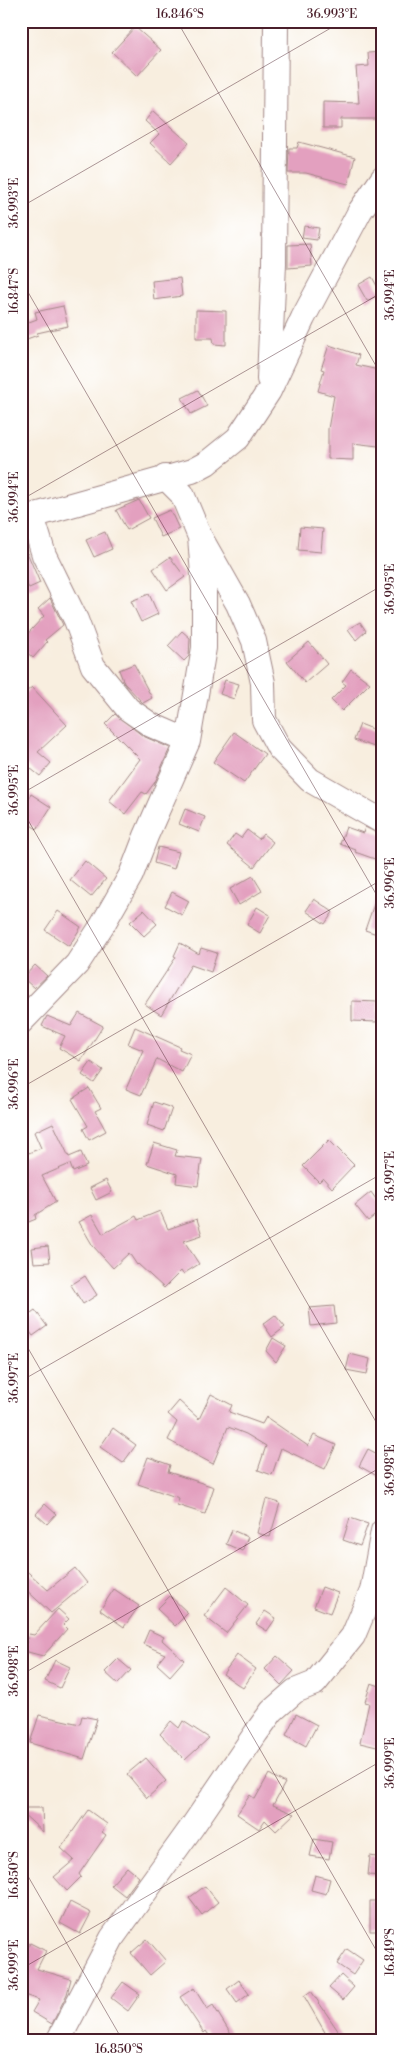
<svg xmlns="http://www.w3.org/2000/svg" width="404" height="2062" font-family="'Libre Bodoni',serif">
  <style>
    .building { fill: #e3a0bf }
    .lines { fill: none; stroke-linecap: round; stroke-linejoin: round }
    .minor-casing { stroke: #a18685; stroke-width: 26 }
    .minor { stroke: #fff; stroke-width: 24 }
    .ticks { fill: none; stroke: #4a1f2b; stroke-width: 1; stroke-opacity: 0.45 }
    .neatline { fill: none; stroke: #4a1f2b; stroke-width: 2 }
    .ticks-label { font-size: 12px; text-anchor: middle; fill: #4a1f2b }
  </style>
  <rect width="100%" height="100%" fill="#fff"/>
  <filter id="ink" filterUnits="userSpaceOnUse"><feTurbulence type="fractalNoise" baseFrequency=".02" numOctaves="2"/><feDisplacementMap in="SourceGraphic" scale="10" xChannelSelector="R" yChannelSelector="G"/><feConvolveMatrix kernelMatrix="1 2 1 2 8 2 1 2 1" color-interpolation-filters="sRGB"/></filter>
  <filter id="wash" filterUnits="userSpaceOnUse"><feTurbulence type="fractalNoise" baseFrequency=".0096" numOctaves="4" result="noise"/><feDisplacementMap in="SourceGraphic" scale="20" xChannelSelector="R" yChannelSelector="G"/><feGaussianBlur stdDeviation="1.12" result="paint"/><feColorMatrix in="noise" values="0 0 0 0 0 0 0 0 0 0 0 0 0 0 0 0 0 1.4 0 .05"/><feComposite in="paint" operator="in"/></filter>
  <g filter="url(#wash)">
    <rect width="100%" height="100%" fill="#f8eedf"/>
    <g id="blocks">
      <path class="building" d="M135,27L161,50L137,76L112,52Z
        M381,52L383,119H341V128H323V102L359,103L356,67L369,66L368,53Z
        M153,111L189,143L171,163L150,143L159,134L145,121Z
        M299,142L355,157L348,184L306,173H288L289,148H297Z
        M304,226L319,228L317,240L302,238Z
        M310,244L312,266L288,268V245Z
        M372,277L381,293L367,301L358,285Z
        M180,278L182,296L154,300L152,281Z
        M63,306L68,326L37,333L38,335L21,341V325L37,319L35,312Z
        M196,310L226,311V345L214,344L213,338H196Z
        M329,345L359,355L356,365L383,371V443H379L378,446L353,443V460L328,459V429L334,396L318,391L324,370L321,369Z
        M198,390L207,406L191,414L182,398Z
        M139,500L149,518L127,530L116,510Z
        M170,510L179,529L161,537L152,518Z
        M300,527L323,529L321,552L298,550Z
        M105,532L112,549L94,557L86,540Z
        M21,538L40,583L29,588L21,574Z
        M170,557L185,577L167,590L153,569Z
        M149,594L158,614L141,622L131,601Z
        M50,598L63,625L45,640L47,642L33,658L21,647V641L44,616L38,609Z
        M360,622L366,631L356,640L348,629Z
        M182,631L190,638L189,656L184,661L168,646Z
        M309,642L327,664L305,683L287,661Z
        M134,664L152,698L143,703L124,683L119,670Z
        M351,669L370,683L342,711L331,700L346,685L342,682Z
        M225,680L239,684L234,699L220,694Z
        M32,687L67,725L38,752L51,763L40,776L21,761V696Z
        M115,714L143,736L170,748L155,782L146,794L142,792L125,814L109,801L140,759L105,724Z
        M360,724L383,733V750L354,740Z
        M234,732L265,754L244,783L213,762Z
        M31,794L51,807L37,829L21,819V810Z
        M185,809L205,817L199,832L179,824Z
        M346,827L363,833L365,827L383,836V862L355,852L356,850L340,844Z
        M247,830L259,839L263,834L273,842L254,867L227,845L235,834L241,838Z
        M158,847L179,852L174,869L154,863Z
        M85,861L106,879L91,897L70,880Z
        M253,876L262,891L239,905L230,889Z
        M381,884H383V936L365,930Z
        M172,892L189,901L182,915L165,906Z
        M314,899L333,912L325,924L306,911Z
        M257,907L270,915L260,933L247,925Z
        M144,910L157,924L144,936L130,922Z
        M58,911L81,927L69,946L45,930Z
        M180,943L199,954L201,948L217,953L211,972L191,965L161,1015L145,1004L176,957L174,956Z
        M35,965L47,976L34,988L23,978Z
        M352,1001L378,1002L377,1022L352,1021Z
        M79,1013L103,1026L81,1061L59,1048L65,1036L42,1026L47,1016L71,1026Z
        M135,1027L180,1047L179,1049L191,1054L182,1072L157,1059L141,1095L126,1089L143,1050L128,1044Z
        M91,1062L103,1070L94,1083L82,1075Z
        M89,1088L101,1108L95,1111L106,1131L89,1140L83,1129L88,1126L72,1099Z
        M154,1102L172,1108L164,1131L147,1125Z
        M53,1123L69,1157L81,1152L87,1166L73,1172L70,1164L42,1176L56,1202L35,1215L36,1219L21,1225V1156L41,1148L34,1132Z
        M329,1140L354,1165L332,1188L323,1178L319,1182L303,1166Z
        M154,1143L177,1150L175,1156L202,1159L198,1186L176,1183L177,1174L147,1164Z
        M106,1180L112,1192L96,1200L90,1188Z
        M371,1192L383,1209L368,1221L355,1205Z
        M160,1211L168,1229L197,1219L202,1235L184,1241L199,1264L183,1274L181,1271L164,1288L138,1264L137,1265L129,1253L113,1268L93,1246L79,1222L92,1215L103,1234L136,1216L138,1220Z
        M48,1246L50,1262L34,1263L32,1248Z
        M85,1276L97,1295L83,1304L71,1285Z
        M334,1306L336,1323L311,1326L309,1308Z
        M35,1310L47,1326L33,1336L21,1320Z
        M275,1315L285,1327L272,1337L263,1324Z
        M273,1338L286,1346L276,1362L266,1351Z
        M350,1354L370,1359L367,1374L346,1370Z
        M211,1394L232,1405L229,1412L262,1424L266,1417L308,1446L314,1435L336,1445L325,1469L281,1448L272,1475L258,1470L266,1446L246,1434L228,1427L213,1464L168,1440L177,1422L168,1414L179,1401L199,1419Z
        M113,1428L136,1445L123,1463L100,1447Z
        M368,1449L383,1457V1466L377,1476L359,1466Z
        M148,1457L170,1465L168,1472L214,1487L205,1514L177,1505L179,1498L138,1484Z
        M266,1499L280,1503L270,1537L257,1533Z
        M45,1504L56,1514L47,1524L36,1514Z
        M350,1518L368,1524L360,1546L343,1540Z
        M232,1530L248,1537L242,1551L226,1544Z
        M21,1566L48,1590L75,1568L87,1583L51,1613L21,1585Z
        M226,1587L248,1605L226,1633L204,1616Z
        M322,1587L338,1593L330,1613L314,1607Z
        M114,1589L139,1606L124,1627L100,1610Z
        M170,1596L188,1613L175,1626L157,1609Z
        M58,1609L69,1619L63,1625L67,1629L43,1656L24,1651L29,1634L34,1635Z
        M265,1611L276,1618L267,1631L256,1624Z
        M149,1630L164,1637L162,1640L184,1660L170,1676L157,1664L165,1654L143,1644Z
        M237,1655L256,1669L243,1688L223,1674Z
        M277,1656L294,1671L281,1685L265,1669Z
        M118,1659L131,1670L118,1684L105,1672Z
        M55,1660L70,1667L60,1688L45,1681Z
        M371,1683L383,1687V1739L381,1748L360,1743L369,1703L365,1702Z
        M296,1714L317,1725L306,1746L286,1735Z
        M39,1715L80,1724L82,1716L97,1719L84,1759L30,1743Z
        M171,1721L179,1728L183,1721L209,1738L185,1760L160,1734Z
        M146,1758L166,1781L147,1798L127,1774Z
        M269,1774L285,1783L273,1805L294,1814L276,1831L265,1820L259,1829L237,1814L250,1795L255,1799Z
        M21,1808H42L43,1832L21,1812Z
        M88,1810L107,1824L102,1832L106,1835L79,1874L81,1877L67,1891L54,1877L74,1860L61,1848Z
        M314,1839L332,1842L329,1859L310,1856Z
        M370,1856L383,1858V1876L368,1875Z
        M127,1867L139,1877L125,1896L111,1885Z
        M315,1875L330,1879L326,1894L311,1890Z
        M205,1886L218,1902L202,1915L189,1898Z
        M370,1901H383V1931H370Z
        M70,1902L91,1913L80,1934L60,1923Z
        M147,1939L166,1961L150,1975L131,1953Z
        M30,1943L46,1951L37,1969L71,1979L67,1994L52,2024L32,2012L39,2000L21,1994V1944L28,1947Z
        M347,1949L363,1960L353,1975L337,1964Z
        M341,1975L354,1987L343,2000L329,1988Z
        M239,1980L249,1994L237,2003L227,1989Z
        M123,1982L140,1994L128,2011L111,1998Z
        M194,1988L207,2009L213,2005L235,2041H213L206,2031L204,2033L180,1997Z
        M311,1991L345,2041H330L304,1996Z"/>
    </g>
  </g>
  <g filter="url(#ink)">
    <use href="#blocks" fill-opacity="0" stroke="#a18685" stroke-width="1"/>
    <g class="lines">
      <defs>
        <path id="minor" d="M269,379L274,263L276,21
          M165,477L182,494L200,537L238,604L254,641L263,683L264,720L279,748L310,780L383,822
          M32,516L44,555L76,620L93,666L128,709L151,725L188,741
          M21,519L192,471L207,463L238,438L269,391L303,318L360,211L383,178
          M21,1022L77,964L103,924L131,875L146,836L188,741L204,648V587L200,537
          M58,2041L112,1938L192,1827L256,1733L272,1711L295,1691L315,1683L353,1636L372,1591L383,1531"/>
      </defs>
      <use href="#minor" class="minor-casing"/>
      <use href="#minor" class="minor"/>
    </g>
  </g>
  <path class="ticks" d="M177,21L383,378M21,207L343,21M21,280L383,906M21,500L383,292M21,794L383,585M21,808L383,1434M21,1088L383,879M21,1336L383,1962M21,1381L383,1173M21,1675L383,1466M21,1864L123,2041M21,1969L383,1760"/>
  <rect width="404" height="2062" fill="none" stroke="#fff" stroke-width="55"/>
  <rect x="28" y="28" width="348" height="2006" class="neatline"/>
  <g class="ticks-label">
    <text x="180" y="18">16.846°S</text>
    <text x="332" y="18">36.993°E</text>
    <text transform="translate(14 203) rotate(-90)" y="4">36.993°E</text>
    <text transform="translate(14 291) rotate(-90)" y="4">16.847°S</text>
    <text transform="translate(390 295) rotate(-90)" y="4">36.994°E</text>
    <text transform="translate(14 497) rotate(-90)" y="4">36.994°E</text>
    <text transform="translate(390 589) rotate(-90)" y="4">36.995°E</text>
    <text transform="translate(14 790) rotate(-90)" y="4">36.995°E</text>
    <text transform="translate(390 883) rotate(-90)" y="4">36.996°E</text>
    <text transform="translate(14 1084) rotate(-90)" y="4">36.996°E</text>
    <text transform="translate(390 1176) rotate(-90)" y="4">36.997°E</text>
    <text transform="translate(14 1378) rotate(-90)" y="4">36.997°E</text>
    <text transform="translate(390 1470) rotate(-90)" y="4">36.998°E</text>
    <text transform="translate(14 1671) rotate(-90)" y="4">36.998°E</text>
    <text transform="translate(390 1763) rotate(-90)" y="4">36.999°E</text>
    <text transform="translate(14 1875) rotate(-90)" y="4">16.850°S</text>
    <text transform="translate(390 1952) rotate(-90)" y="4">16.849°S</text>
    <text transform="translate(14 1965) rotate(-90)" y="4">36.999°E</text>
    <text x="119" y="2053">16.850°S</text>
  </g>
</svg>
